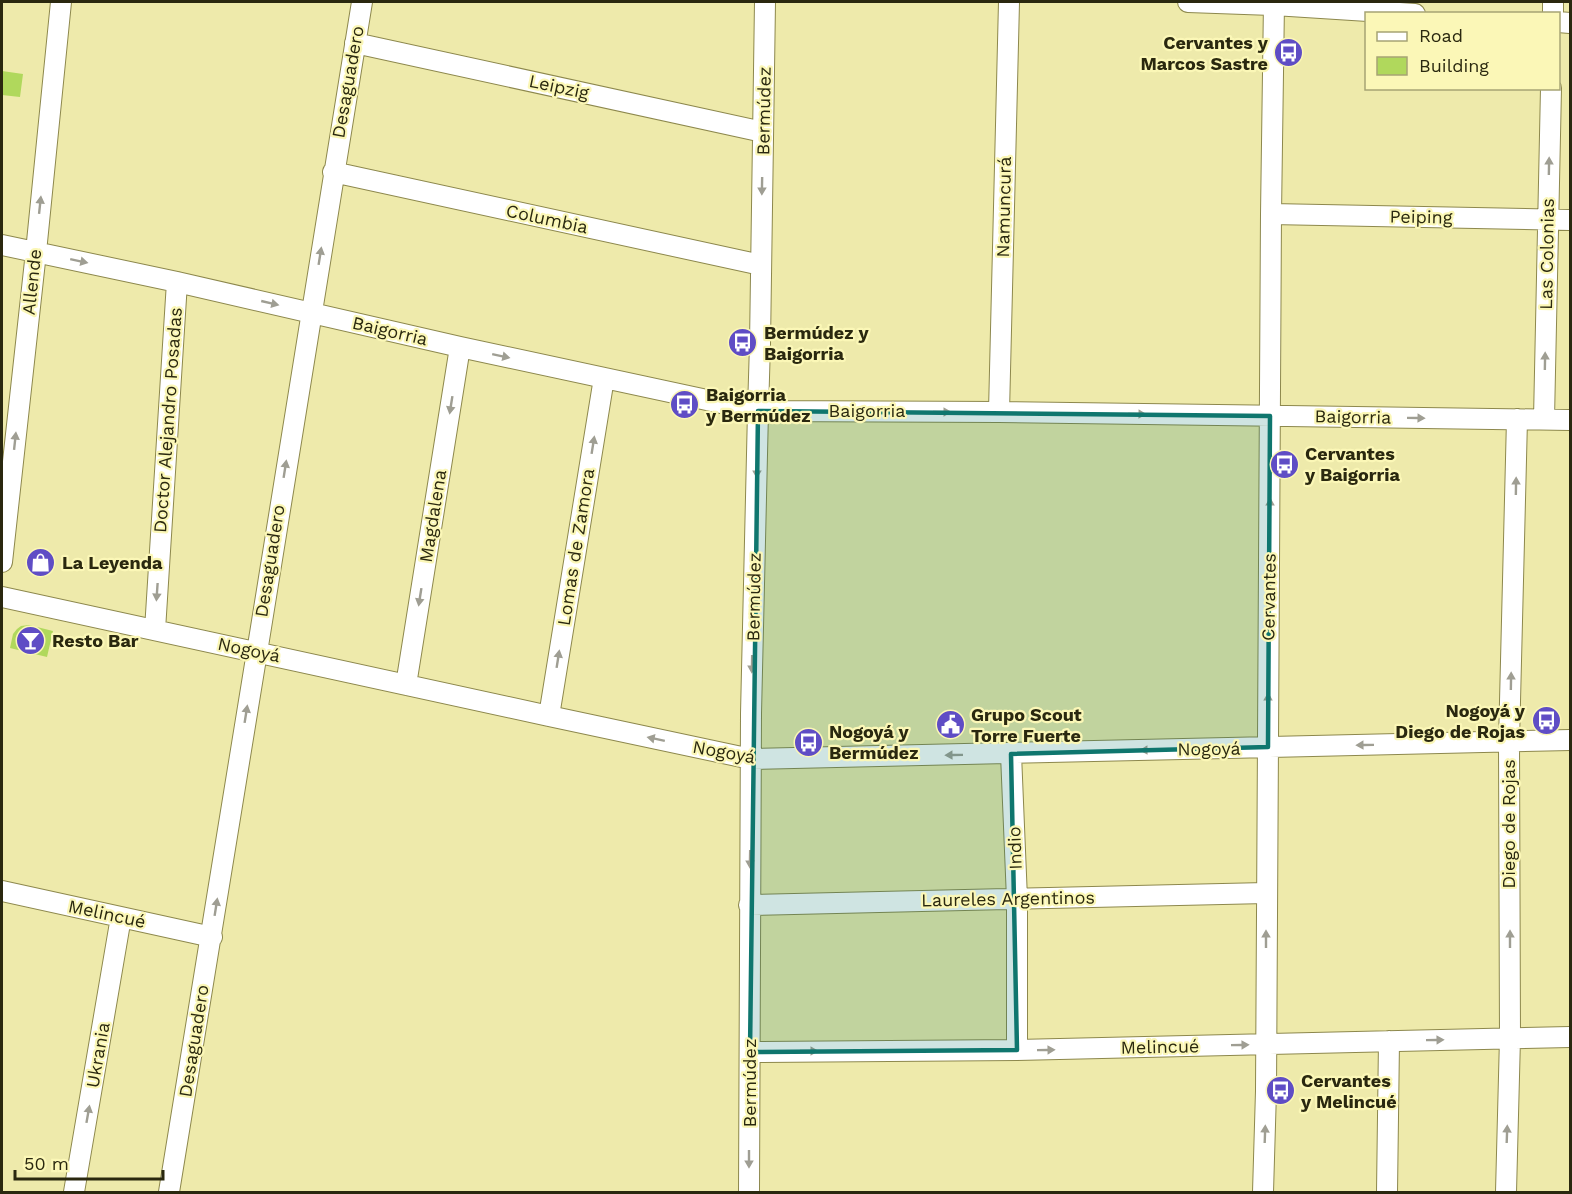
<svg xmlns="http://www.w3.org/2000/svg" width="1572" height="1194" font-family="'Work Sans',sans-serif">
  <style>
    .building { fill: #b0d85c }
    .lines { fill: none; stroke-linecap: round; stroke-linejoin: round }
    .minor-casing { stroke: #8d884d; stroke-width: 22 }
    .minor { stroke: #fff; stroke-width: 20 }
    .oneway { fill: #9f9e93 }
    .marked { fill: #0f766e; fill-opacity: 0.2; stroke: #0f766e; stroke-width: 4.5; stroke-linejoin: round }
    .labels { text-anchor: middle; stroke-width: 4.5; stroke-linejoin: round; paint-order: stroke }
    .poi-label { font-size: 18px; font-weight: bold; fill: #2a280f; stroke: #fbf7b7; text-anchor: start }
    .street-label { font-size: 18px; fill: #2a280f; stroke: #fbf7b7 }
  </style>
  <rect width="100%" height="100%" fill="#eeeaab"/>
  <path class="building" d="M2,71L23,74L20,97L2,95Z
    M29,625L53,631L47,657L10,648L13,634L17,629L21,626Z"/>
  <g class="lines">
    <defs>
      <path id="minor" d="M1188,2L1274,5L1415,14
        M1553,14V2
        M1558,22L1570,23
        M355,43L763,132
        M333,172L761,265
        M1271,214L1570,220
        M2,245L177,282L460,347L758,411L999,412L1570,420
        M999,412L1009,2
        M1544,419L1551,88
        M2,562L36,252L61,2
        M2,597L549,716L751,759L1570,740
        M155,630L177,282
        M406,685L460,347
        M549,716L604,378
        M1011,754L1017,899V1050
        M2,891L212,937
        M749,905L1266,893
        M750,1052L1017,1050L1570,1037
        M74,1192L121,917
        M169,1192C235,796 297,398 362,2
        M749,1192L751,714L758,411L760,344L765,2
        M1263,1192L1266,1091L1271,214L1274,2
        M1387,1192L1389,1041
        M1506,1192L1510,1038L1509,742L1517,419"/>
    </defs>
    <use href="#minor" class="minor-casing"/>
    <use href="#minor" class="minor"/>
  </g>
  <defs><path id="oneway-solid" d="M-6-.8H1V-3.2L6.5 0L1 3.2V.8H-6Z" transform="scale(1.5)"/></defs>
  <g class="oneway">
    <use href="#oneway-solid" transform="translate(1549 166) rotate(-89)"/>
    <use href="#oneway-solid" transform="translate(762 186) rotate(91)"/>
    <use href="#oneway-solid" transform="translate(40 205) rotate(-84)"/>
    <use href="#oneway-solid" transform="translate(320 256) rotate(-81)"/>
    <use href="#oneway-solid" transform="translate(79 261) rotate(12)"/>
    <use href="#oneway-solid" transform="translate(270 303) rotate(13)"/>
    <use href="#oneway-solid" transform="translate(501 356) rotate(12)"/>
    <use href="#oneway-solid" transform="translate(1545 361) rotate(-89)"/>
    <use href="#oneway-solid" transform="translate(451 405) rotate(99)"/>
    <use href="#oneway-solid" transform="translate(942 412)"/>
    <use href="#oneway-solid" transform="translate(1137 414) rotate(1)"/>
    <use href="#oneway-solid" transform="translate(1416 418) rotate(1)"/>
    <use href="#oneway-solid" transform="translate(15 441) rotate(-84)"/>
    <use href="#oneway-solid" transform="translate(593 445) rotate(-81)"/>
    <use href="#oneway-solid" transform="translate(285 469) rotate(-81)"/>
    <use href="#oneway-solid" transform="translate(757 469) rotate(91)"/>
    <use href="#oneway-solid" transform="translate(1516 486) rotate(-89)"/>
    <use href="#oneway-solid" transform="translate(1270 507) rotate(-89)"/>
    <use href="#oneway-solid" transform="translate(157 592) rotate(94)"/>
    <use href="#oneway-solid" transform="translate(420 597) rotate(99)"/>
    <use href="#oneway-solid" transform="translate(558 659) rotate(-81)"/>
    <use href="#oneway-solid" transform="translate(752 664) rotate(91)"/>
    <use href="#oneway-solid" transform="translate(1511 681) rotate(-89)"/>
    <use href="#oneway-solid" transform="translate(1268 702) rotate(-89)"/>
    <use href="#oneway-solid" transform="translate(246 714) rotate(-81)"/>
    <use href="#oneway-solid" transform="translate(656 739) rotate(-168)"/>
    <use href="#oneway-solid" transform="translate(1365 745) rotate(179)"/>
    <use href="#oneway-solid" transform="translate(1149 750) rotate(179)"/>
    <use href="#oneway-solid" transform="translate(954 755) rotate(179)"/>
    <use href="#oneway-solid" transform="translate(750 859) rotate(91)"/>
    <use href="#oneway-solid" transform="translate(216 907) rotate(-81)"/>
    <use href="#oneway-solid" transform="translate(1266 939) rotate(-90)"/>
    <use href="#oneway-solid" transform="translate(1510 939) rotate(-90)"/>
    <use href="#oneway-solid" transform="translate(1435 1040) rotate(-1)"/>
    <use href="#oneway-solid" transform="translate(1240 1045) rotate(-1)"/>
    <use href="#oneway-solid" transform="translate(1046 1050) rotate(-1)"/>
    <use href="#oneway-solid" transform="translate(809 1051)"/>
    <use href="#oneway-solid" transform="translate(88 1114) rotate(-80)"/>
    <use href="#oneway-solid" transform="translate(1265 1134) rotate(-88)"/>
    <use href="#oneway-solid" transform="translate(1507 1134) rotate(-88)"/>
    <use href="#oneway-solid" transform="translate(749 1159) rotate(90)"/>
  </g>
  <path class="marked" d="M758,411L1270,416L1268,747L1011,754L1017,1050L750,1052Z"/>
  <defs>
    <symbol id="bus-disc" viewBox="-11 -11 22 22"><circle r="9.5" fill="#5f4dc5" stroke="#fbf7b7"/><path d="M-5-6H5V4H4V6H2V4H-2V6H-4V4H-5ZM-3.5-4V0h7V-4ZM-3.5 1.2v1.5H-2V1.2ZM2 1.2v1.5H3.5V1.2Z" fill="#fff"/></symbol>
    <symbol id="shop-disc" viewBox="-11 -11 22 22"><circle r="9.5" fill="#5f4dc5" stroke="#fbf7b7"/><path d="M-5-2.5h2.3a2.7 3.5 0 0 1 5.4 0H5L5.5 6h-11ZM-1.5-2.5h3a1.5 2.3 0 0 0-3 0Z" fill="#fff"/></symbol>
    <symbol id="bar-disc" viewBox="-11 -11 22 22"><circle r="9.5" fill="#5f4dc5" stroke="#fbf7b7"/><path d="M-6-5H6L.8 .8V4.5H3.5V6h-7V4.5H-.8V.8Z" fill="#fff"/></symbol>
    <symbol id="civic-disc" viewBox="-11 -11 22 22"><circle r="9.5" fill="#5f4dc5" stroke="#fbf7b7"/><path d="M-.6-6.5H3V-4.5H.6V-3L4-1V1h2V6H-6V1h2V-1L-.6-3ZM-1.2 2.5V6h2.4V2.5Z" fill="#fff"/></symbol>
  </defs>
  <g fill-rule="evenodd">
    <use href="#bus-disc" x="1272" y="36" width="33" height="33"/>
    <use href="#bus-disc" x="726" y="326" width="33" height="33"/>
    <use href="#bus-disc" x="668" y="388" width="33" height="33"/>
    <use href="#bus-disc" x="1268" y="448" width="33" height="33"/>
    <use href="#shop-disc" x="24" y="546" width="33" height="33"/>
    <use href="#bar-disc" x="14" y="624" width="33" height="33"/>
    <use href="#bus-disc" x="1530" y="704" width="33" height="33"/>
    <use href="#civic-disc" x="934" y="708" width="33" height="33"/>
    <use href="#bus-disc" x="792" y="726" width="33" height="33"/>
    <use href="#bus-disc" x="1264" y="1074" width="33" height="33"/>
  </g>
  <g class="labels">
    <g class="poi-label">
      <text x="1268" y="49" text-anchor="end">Cervantes y<tspan x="1268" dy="21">Marcos Sastre</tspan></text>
      <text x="764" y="339">Bermúdez y<tspan x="764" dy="21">Baigorria</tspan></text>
      <text x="706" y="401">Baigorria<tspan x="706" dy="21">y Bermúdez</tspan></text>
      <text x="1305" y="460">Cervantes<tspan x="1305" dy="21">y Baigorria</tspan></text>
      <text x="62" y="569">La Leyenda</text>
      <text x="52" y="647">Resto Bar</text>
      <text x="1525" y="717" text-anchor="end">Nogoyá y<tspan x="1525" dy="21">Diego de Rojas</tspan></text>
      <text x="971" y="721">Grupo Scout<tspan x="971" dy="21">Torre Fuerte</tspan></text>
      <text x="829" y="738">Nogoyá y<tspan x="829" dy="21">Bermúdez</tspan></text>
      <text x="1301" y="1087">Cervantes<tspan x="1301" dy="21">y Melincué</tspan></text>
    </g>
    <g class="street-label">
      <text transform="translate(348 82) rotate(-80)" y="6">Desaguadero</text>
      <text transform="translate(559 87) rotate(12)" y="6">Leipzig</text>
      <text transform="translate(764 111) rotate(-89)" y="6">Bermúdez</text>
      <text transform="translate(1004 207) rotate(-89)" y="6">Namuncurá</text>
      <text transform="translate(1421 217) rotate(1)" y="6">Peiping</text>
      <text transform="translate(547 219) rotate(12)" y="6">Columbia</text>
      <text transform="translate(1547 254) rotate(-89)" y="6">Las Colonias</text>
      <text transform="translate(32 282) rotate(-84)" y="6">Allende</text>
      <text transform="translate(390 331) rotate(13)" y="6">Baigorria</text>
      <text x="867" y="417">Baigorria</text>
      <text transform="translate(1353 417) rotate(1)" y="6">Baigorria</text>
      <text transform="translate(168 420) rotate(-86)" y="6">Doctor Alejandro Posadas</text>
      <text transform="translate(433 516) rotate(-81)" y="6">Magdalena</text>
      <text transform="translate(576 547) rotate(-81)" y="6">Lomas de Zamora</text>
      <text transform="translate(270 561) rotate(-81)" y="6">Desaguadero</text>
      <text transform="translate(754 597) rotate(-89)" y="6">Bermúdez</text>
      <text transform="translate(1269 597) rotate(-89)" y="6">Cervantes</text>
      <text transform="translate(249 650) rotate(12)" y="6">Nogoyá</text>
      <text transform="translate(1209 749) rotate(-1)" y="6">Nogoyá</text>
      <text transform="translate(724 752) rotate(10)" y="6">Nogoyá</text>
      <text transform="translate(1509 824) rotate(-90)" y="6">Diego de Rojas</text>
      <text transform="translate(1015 848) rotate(-92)" y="6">Indio</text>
      <text transform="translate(1008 899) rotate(-1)" y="6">Laureles Argentinos</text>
      <text transform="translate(107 914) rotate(12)" y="6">Melincué</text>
      <text transform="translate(194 1041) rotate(-81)" y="6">Desaguadero</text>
      <text transform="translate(1160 1047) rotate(-1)" y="6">Melincué</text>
      <text transform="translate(98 1055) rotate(-80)" y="6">Ukrania</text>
      <text transform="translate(750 1083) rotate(-90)" y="6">Bermúdez</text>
    </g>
  </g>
  <rect width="1572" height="1194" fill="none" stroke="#2a280f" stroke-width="6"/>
  <rect x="1365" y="12" width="195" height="78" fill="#fbf7b7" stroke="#a7a474" stroke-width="1.5"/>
  <rect x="1377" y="32" width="30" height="9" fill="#ffffff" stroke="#a7a474" stroke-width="1.5"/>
  <text x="1419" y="42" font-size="18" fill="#2a280f">Road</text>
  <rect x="1377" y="57" width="30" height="18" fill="#b0d85c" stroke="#a7a474" stroke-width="1.5"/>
  <text x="1419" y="72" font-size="18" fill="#2a280f">Building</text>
  <path d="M15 1170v9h148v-9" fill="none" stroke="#2a280f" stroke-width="3"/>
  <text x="24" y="1170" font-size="18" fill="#2a280f" stroke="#fbf7b7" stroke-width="4.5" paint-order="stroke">50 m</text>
</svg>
